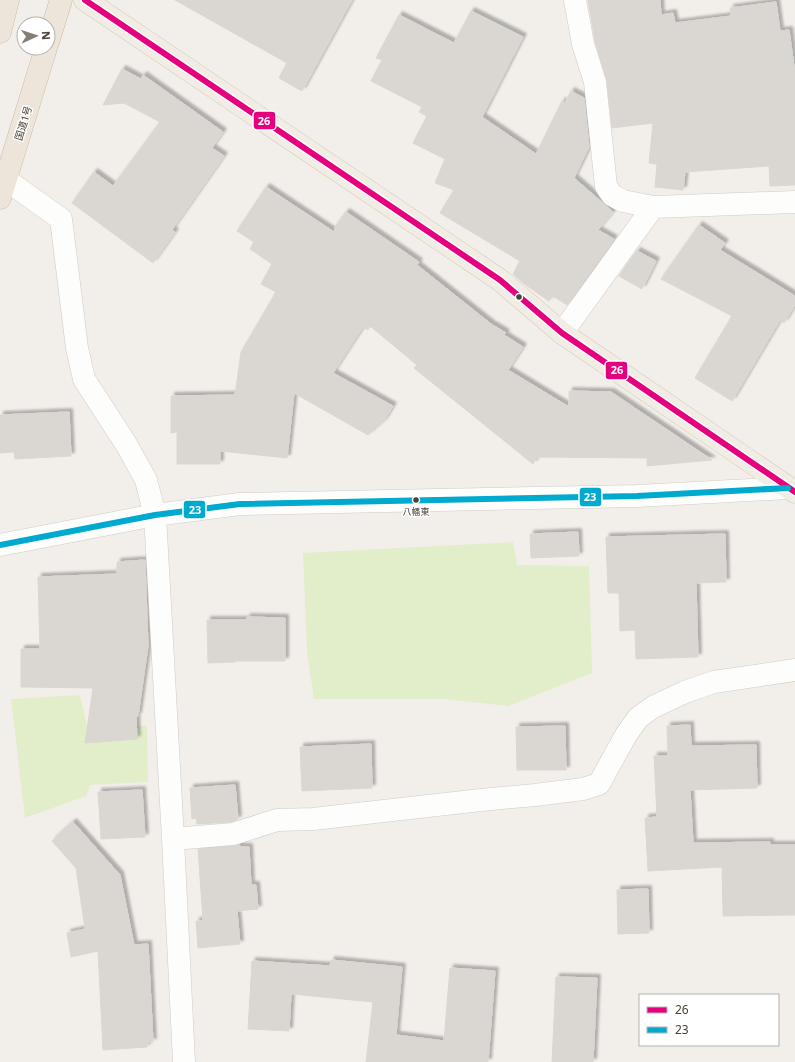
<svg xmlns="http://www.w3.org/2000/svg" width="795" height="1062" font-family="'Noto Sans','Noto Sans JP',sans-serif">
  <style>
    .green { fill: #e2edca }
    .building { fill: #dad6d2; stroke: #dbd6d1; filter: url(#shadow) }
    .lines { fill: none; stroke-linecap: round; stroke-linejoin: round }
    .minor-casing { stroke: #cfcbc7; stroke-width: 23 }
    .major-casing { stroke: #d5cab8; stroke-width: 23 }
    .highway-casing { stroke: #cbbaa5; stroke-width: 23 }
    .minor { stroke: #fdfdfc; stroke-width: 22 }
    .major { stroke: #f1ece4; stroke-width: 22 }
    .highway { stroke: #ede5d9; stroke-width: 22 }
    .bus-1-casing { stroke: #fff; stroke-width: 9 }
    .bus-2-casing { stroke: #fff; stroke-width: 9 }
    .bus-1 { stroke: #e5007d; stroke-width: 6 }
    .bus-2 { stroke: #00a9ce; stroke-width: 6 }
    .bus-dot { fill: #494036; stroke: #fff; stroke-width: 1.5 }
    .labels { text-anchor: middle; stroke-width: 3; stroke-linejoin: round; paint-order: stroke }
    .bus-label { font-size: 9px; fill: #494036; stroke: #fff }
    .street-label { font-size: 10px; fill: #494036; stroke: #fff }
    .line-badge { stroke: #fff; stroke-width: 1.5 }
    .badge-label { font-size: 11px; text-anchor: middle; font-weight: bold; fill: #fff }
  </style>
  <defs>
    <filter id="shadow"><feDropShadow dx="3.5" dy="-3.5" stdDeviation="1" flood-color="#0004"/></filter>
  </defs>
  <rect width="100%" height="100%" fill="#f2efeb"/>
  <path class="green" d="M513,542L517,565L589,566L592,673L508,706L444,699H314L307,652L303,553Z
    M80,695L87,725L147,726L148,782L90,785L86,796L25,818L11,699Z"/>
  <path class="building" d="M175,0H352L302,91L279,78L287,63Z
    M588,0H660L661,15L673,13L675,23L731,16L730,8L776,2L780,31L789,30L795,74V185L770,186L769,166L685,172L683,190L655,187L657,164L649,163L653,123L612,128L607,81L595,41Z
    M471,11L523,37L482,117L536,154L562,101L565,103L571,91L584,98L589,147L574,178L613,212L598,230L614,239L567,305L553,296L549,301L523,283L513,274L520,261L440,213L454,190L435,183L445,159L413,143L427,116L419,112L422,107L371,81L382,60L376,58L399,15L454,43Z
    M122,69L141,79L143,75L223,132L212,148L224,156L172,230L175,232L153,263L72,203L94,172L113,186L160,122L124,103L103,105Z
    M266,187L334,232L336,225L346,212L419,262L417,265L491,324L506,333L504,335L523,347L508,370L569,407V391L611,392L712,460L647,466V458L537,457L533,464L414,368L417,365L370,326L368,330L363,327L333,373L393,406L384,421L368,435L294,393L287,458L220,451V464H177V432L171,433V396L235,395L241,352L276,292L261,284L272,264L250,249L254,242L237,231Z
    M699,225L725,243L720,250L795,296V305L784,323L780,320L732,401L695,378L732,316L661,279Z
    M637,251L656,261L642,289L619,276Z
    M69,412L71,456L15,459L14,452L0,453V415Z
    M578,532L579,556L531,558L530,534Z
    M725,534L726,582L696,583L698,657L636,659L635,630L620,631L619,593H608L606,537Z
    M145,560L148,646L138,716H136L137,739L85,743L93,688L21,687V649H40L38,577L117,574V562Z
    M247,617L285,618V661H235V662L208,663L207,620H247Z
    M690,725L691,746L756,745L757,788L690,790L693,843L770,842V845H795V915L723,916L722,867L648,871L645,818L657,817L654,756H668L667,726Z
    M565,726L566,770H517L516,727Z
    M371,744L372,788L302,791L300,747Z
    M235,785L238,819L231,822L197,824L196,818L192,819L190,788Z
    M142,790L145,837L101,839L98,792Z
    M73,822L120,875L134,945L148,944L153,1042H147V1047L103,1050L98,951L71,957L67,933L85,929L76,868L52,841Z
    M240,845V847H249L251,885H256L258,909L237,911L240,944L198,948L196,921H203L198,849Z
    M648,889L649,933L618,934L617,890Z
    M331,960L402,967L396,1035L444,1041L450,968L495,971L488,1062H366L373,1002L291,994L289,1031L248,1029L252,961L330,966Z
    M556,977L597,978L593,1062H552Z"/>
  <g class="lines">
    <defs>
      <path id="minor" d="M575,0L583,44L595,82L606,186L612,195L623,201L653,207L795,202
        M5,179L61,219L77,348L84,379L126,444L146,480L155,515L173,839L184,1062
        M562,333L653,207
        M0,545L155,515L240,504L637,496L788,488
        M173,839L233,834L277,820L313,819L481,800L535,795L583,789L599,784L626,735L638,718L653,707L685,692L714,682L795,670"/>
      <path id="major" d="M85,0L500,280L562,333L795,492"/>
      <path id="highway" d="M0,32L8,0
        M48,42L61,0
        M0,198L46,48"/>
    </defs>
    <use href="#minor" class="minor-casing"/>
    <use href="#major" class="major-casing"/>
    <use href="#highway" class="highway-casing"/>
    <use href="#minor" class="minor"/>
    <use href="#major" class="major"/>
    <use href="#highway" class="highway"/>
    <defs>
      <path id="bus-1" d="M85,0L500,280L562,333L795,492"/>
      <path id="bus-2" d="M0,545L155,515L240,504L637,496L788,488"/>
    </defs>
    <use href="#bus-1" class="bus-1-casing"/>
    <use href="#bus-2" class="bus-2-casing"/>
    <use href="#bus-1" class="bus-1"/>
    <use href="#bus-2" class="bus-2"/>
  </g>
  <g class="bus-dot">
    <circle cx="519" cy="297" r="3.5"/>
    <circle cx="416" cy="500" r="3.5"/>
  </g>
  <g class="labels">
    <g class="bus-label">
      <text x="416" y="515">八幡東</text>
    </g>
    <g class="street-label">
      <text transform="translate(23 123) rotate(-73)" y="4">国道1号</text>
    </g>
  </g>
  <g class="line-badge">
    <rect x="253" y="111" width="23" height="19" rx="4" fill="#e5007d"/>
    <rect x="605" y="361" width="23" height="19" rx="4" fill="#e5007d"/>
    <rect x="579" y="487" width="23" height="20" rx="4" fill="#00a9ce"/>
    <rect x="183" y="500" width="23" height="19" rx="4" fill="#00a9ce"/>
  </g>
  <g class="badge-label">
    <text x="264" y="125">26</text>
    <text x="617" y="374">26</text>
    <text x="590" y="501">23</text>
    <text x="195" y="514">23</text>
  </g>
  <rect x="639" y="994" width="140" height="52" fill="#ffffff" stroke="#b6b3af"/>
  <rect x="647" y="1007" width="20" height="6" fill="#e5007d" stroke="#b6b3af"/>
  <text x="675" y="1014" font-size="12" fill="#494036">26</text>
  <rect x="647" y="1027" width="20" height="6" fill="#00a9ce" stroke="#b6b3af"/>
  <text x="675" y="1034" font-size="12" fill="#494036">23</text>
  <g transform="translate(36 36) rotate(87)"><circle r="19" fill="#ffffff" stroke="#b6b3af"/>
  <path d="M0-3L7 15L0 10L-7 15Z" fill="#847d75"/>
  <text y="-6" font-size="11" font-weight="bold" text-anchor="middle" fill="#494036">N</text>
  </g>
</svg>
